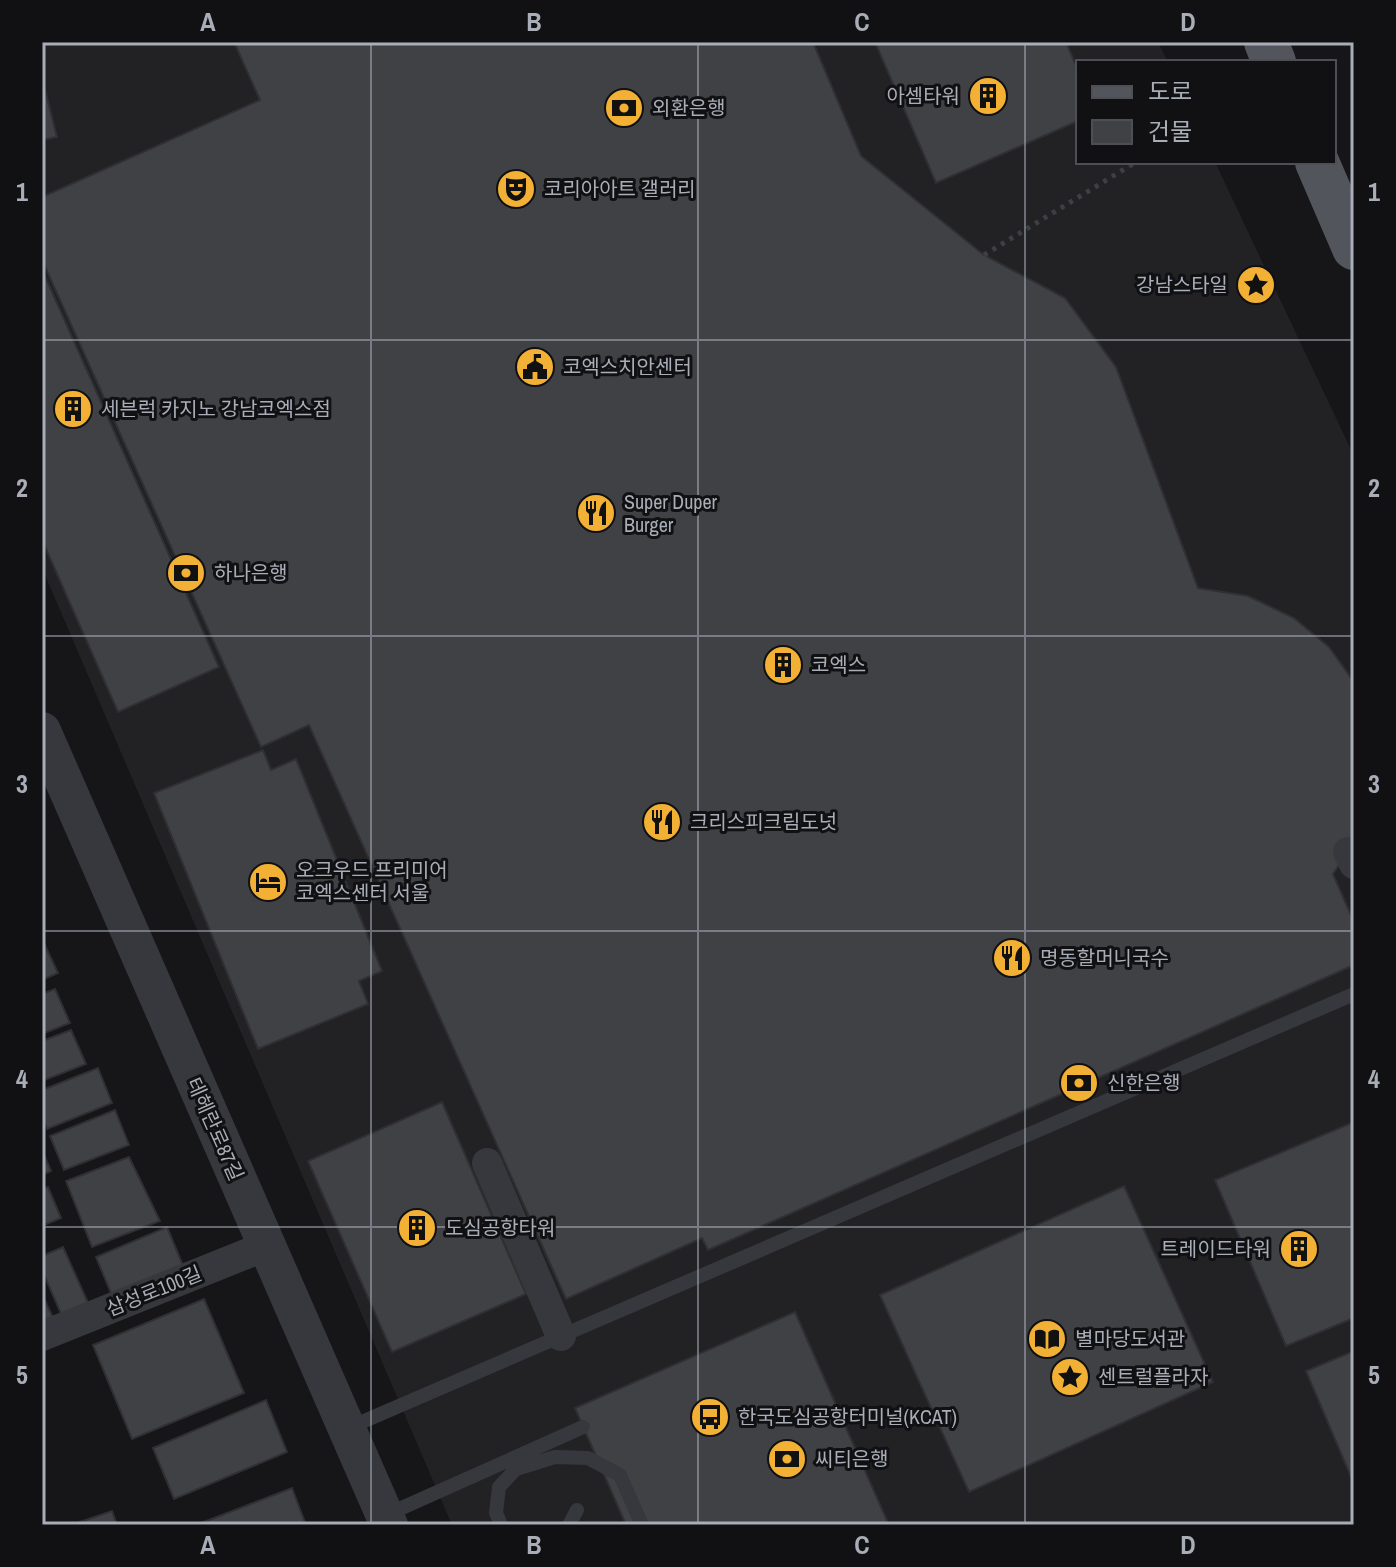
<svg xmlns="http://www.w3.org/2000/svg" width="1396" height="1567" font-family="'Archivo Narrow','Noto Sans KR',sans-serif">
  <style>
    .built { fill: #222225 }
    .building { fill: #404145; stroke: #303034; stroke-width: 2 }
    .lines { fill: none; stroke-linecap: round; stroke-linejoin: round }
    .path { stroke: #3d3f44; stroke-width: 5; stroke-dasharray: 4 6; stroke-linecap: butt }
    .service { stroke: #37383d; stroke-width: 14 }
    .minor { stroke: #37383d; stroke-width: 30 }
    .tertiary { stroke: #37383d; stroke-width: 38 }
    .primary { stroke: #53555c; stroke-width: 44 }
    .grid { fill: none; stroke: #a8adb8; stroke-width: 2; stroke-opacity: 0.55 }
    .labels { text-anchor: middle; stroke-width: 6; stroke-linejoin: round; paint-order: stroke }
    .poi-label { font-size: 20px; fill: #a8adb8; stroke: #111113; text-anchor: start }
    .street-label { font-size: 20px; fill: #a8adb8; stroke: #111113 }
    .neatline { fill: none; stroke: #a8adb8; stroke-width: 3 }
    .grid-label { font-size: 26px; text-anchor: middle; font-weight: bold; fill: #a8adb8 }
  </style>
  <rect width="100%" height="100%" fill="#161618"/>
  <path class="built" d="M42,42H1158L1168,62H1078V162H1215L1354,456V1525H452L42,568Z"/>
  <path class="building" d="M234,42H813L861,156L984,255L1065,298L1116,367L1198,588L1248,596L1294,618L1329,647L1354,682V843L1333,874L1354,922V965L708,1250L702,1238L566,1299L309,725L261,747L42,260V197L260,100Z
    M875,42H1066L1078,70V121L936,183Z
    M42,77L57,137L42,140Z
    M45,276L219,667L118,712L42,540V278Z
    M263,750L271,770L296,759L382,971L359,981L368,1004L258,1049L154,793Z
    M42,939L58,973L42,980Z
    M55,989L70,1023L42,1034V994Z
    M71,1030L86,1064L42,1081V1041Z
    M98,1068L112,1103L47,1129L42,1117V1090Z
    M442,1102L526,1294L392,1352L308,1161Z
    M115,1110L129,1145L64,1170L50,1136Z
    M1354,1122V1318L1286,1346L1215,1180Z
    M42,1150L51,1171L42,1175Z
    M129,1157L160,1221L92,1247L66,1181Z
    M1124,1186L1213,1382L969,1492L880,1295Z
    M48,1187L61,1218L42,1226V1189Z
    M167,1227L184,1268L113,1298L96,1257Z
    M63,1247L89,1305L62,1316L42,1270V1256Z
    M42,1294L55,1322L42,1327Z
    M204,1299L244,1393L132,1439L93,1345Z
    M795,1312L889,1525H626L575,1408Z
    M1354,1351V1484L1306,1371Z
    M266,1400L287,1452L174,1499L153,1448Z
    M292,1488L306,1525H196Z
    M112,1511L117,1525H71Z"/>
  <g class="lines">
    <path class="path" d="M984,255L1136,162"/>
    <path class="service" d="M348,1428L1354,994
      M386,1515L583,1427
      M501,1525L496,1513L499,1487L516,1469L555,1457L588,1458L620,1475L642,1525
      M569,1525L577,1510"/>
    <path class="minor" d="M1348,852L1354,864
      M487,1163L561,1336
      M42,1336L266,1246"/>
    <path class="tertiary" d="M42,731L389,1525"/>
    <path class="primary" d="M1266,42L1274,62
      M1317,162L1354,248"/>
  </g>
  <path class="grid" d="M371,42V1525M698,42V1525M1025,42V1525M42,340H1354M42,636H1354M42,931H1354M42,1227H1354"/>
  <defs>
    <symbol id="building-disc" viewBox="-11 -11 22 22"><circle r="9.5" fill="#f2b134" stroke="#111113"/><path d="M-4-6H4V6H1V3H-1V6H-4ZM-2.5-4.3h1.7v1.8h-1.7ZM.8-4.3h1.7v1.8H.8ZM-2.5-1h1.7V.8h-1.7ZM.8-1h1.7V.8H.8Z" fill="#111"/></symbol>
    <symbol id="bank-disc" viewBox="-11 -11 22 22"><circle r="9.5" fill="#f2b134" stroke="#111113"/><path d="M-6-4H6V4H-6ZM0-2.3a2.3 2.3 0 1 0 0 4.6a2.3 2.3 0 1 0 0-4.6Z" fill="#111"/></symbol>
    <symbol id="theatre-disc" viewBox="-11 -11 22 22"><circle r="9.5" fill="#f2b134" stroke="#111113"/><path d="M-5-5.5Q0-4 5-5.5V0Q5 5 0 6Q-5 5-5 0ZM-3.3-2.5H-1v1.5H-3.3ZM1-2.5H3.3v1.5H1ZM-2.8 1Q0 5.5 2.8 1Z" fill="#111"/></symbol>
    <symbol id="sight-disc" viewBox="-11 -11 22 22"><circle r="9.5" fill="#f2b134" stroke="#111113"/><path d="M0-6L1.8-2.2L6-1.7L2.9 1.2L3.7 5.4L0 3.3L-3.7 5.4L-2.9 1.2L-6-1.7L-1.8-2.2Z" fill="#111"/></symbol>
    <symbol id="civic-disc" viewBox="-11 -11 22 22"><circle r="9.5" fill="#f2b134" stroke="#111113"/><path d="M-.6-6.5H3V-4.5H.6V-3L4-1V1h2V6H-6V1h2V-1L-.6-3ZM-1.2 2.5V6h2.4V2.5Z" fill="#111"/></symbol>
    <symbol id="restaurant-disc" viewBox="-11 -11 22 22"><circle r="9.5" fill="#f2b134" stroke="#111113"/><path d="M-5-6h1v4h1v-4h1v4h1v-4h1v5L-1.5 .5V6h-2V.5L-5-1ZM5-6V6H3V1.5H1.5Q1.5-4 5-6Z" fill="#111"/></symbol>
    <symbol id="hotel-disc" viewBox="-11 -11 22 22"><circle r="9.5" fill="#f2b134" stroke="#111113"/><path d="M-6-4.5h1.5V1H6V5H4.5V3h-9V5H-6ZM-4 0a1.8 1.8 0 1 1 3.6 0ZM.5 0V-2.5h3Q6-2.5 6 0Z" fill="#111"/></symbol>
    <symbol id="library-disc" viewBox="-11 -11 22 22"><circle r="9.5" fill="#f2b134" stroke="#111113"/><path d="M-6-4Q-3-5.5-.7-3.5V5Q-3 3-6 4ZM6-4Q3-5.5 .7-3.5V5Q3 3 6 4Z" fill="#111"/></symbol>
    <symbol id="bus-disc" viewBox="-11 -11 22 22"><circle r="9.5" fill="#f2b134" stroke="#111113"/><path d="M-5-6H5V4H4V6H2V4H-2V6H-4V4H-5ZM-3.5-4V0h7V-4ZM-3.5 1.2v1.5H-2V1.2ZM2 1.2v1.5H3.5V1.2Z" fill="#111"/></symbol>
  </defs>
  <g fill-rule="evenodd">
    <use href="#building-disc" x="966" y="74" width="44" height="44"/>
    <use href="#bank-disc" x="602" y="86" width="44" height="44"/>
    <use href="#theatre-disc" x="494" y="167" width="44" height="44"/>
    <use href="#sight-disc" x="1234" y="263" width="44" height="44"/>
    <use href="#civic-disc" x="513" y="345" width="44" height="44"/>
    <use href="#building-disc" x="51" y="387" width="44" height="44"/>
    <use href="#restaurant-disc" x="574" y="491" width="44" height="44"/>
    <use href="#bank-disc" x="164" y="551" width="44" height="44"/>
    <use href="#building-disc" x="761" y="643" width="44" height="44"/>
    <use href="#restaurant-disc" x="640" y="800" width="44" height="44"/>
    <use href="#hotel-disc" x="246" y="860" width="44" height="44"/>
    <use href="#restaurant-disc" x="990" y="936" width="44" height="44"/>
    <use href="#bank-disc" x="1057" y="1061" width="44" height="44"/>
    <use href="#building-disc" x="395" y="1206" width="44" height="44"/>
    <use href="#building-disc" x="1277" y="1227" width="44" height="44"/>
    <use href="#library-disc" x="1025" y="1317" width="44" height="44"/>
    <use href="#sight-disc" x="1048" y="1355" width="44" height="44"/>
    <use href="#bus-disc" x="688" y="1395" width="44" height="44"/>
    <use href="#bank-disc" x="765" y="1437" width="44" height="44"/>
  </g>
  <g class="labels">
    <g class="poi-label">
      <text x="960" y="103" text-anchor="end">아셈타워</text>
      <text x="652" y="115">외환은행</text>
      <text x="544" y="196">코리아아트 갤러리</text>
      <text x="1228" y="292" text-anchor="end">강남스타일</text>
      <text x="563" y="374">코엑스치안센터</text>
      <text x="101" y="416">세븐럭 카지노 강남코엑스점</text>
      <text x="624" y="509">Super Duper<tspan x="624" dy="23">Burger</tspan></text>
      <text x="214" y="580">하나은행</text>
      <text x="811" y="672">코엑스</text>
      <text x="690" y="829">크리스피크림도넛</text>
      <text x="296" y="877">오크우드 프리미어<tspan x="296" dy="23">코엑스센터 서울</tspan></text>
      <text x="1040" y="965">명동할머니국수</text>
      <text x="1107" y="1090">신한은행</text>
      <text x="445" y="1235">도심공항타워</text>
      <text x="1271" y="1256" text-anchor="end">트레이드타워</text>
      <text x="1075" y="1346">별마당도서관</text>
      <text x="1098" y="1384">센트럴플라자</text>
      <text x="738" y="1424">한국도심공항터미널(KCAT)</text>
      <text x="815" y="1466">씨티은행</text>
    </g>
    <g class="street-label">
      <text transform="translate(215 1129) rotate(66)" y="7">테헤란로87길</text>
      <text transform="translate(154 1291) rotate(-22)" y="7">삼성로100길</text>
    </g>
  </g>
  <rect width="1396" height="1567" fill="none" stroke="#111113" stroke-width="88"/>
  <rect x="1076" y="60" width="260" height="104" fill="#111113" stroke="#4d4f55" stroke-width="2"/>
  <rect x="1092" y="86" width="40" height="12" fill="#53555c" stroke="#4d4f55" stroke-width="2"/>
  <text x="1148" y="100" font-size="24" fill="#a8adb8">도로</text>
  <rect x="1092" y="120" width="40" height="24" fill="#404145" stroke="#4d4f55" stroke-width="2"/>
  <text x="1148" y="140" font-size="24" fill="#a8adb8">건물</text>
  <rect x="44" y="44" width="1308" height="1479" class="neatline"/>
  <g class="grid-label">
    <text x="208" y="31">A</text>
    <text x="534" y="31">B</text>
    <text x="862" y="31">C</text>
    <text x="1188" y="31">D</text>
    <text x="22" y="201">1</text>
    <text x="1374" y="201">1</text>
    <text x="22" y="497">2</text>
    <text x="1374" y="497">2</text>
    <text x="22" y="793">3</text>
    <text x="1374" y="793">3</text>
    <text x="22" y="1088">4</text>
    <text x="1374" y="1088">4</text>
    <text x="22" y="1384">5</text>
    <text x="1374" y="1384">5</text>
    <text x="208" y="1554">A</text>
    <text x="534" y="1554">B</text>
    <text x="862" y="1554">C</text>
    <text x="1188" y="1554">D</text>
  </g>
</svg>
